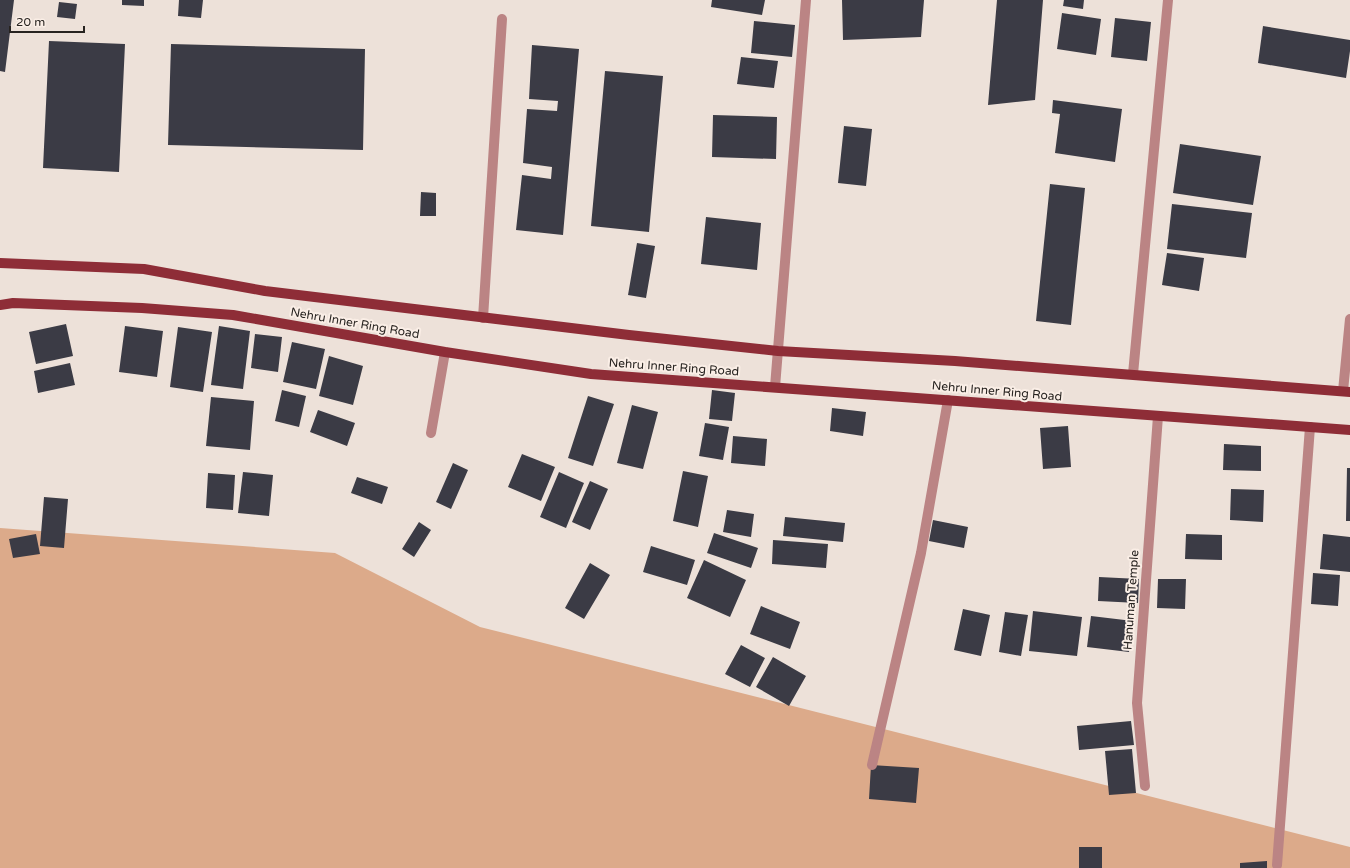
<svg xmlns="http://www.w3.org/2000/svg" width="1350" height="868" font-family="'Varela Round',sans-serif">
  <style>
    .green { fill: #dcaa8a }
    .building { fill: #3b3b45 }
    .lines { fill: none; stroke-linecap: round; stroke-linejoin: round }
    .minor { stroke: #bb8484; stroke-width: 10 }
    .major { stroke: #8e2d37; stroke-width: 10 }
    .labels { text-anchor: middle; stroke-width: 4; stroke-linejoin: round; paint-order: stroke }
    .street-label { font-size: 12px; fill: #272320; stroke: #faeee6 }
  </style>
  <rect width="100%" height="100%" fill="#ede1d9"/>
  <path class="green" d="M0,528L335,553L480,627L1350,847V868H0Z"/>
  <path class="building" d="M0,0H14L5,72L0,71Z
    M122,0H144V6L122,5Z
    M179,0H203L201,18L178,16Z
    M712,0H765L762,15L711,7Z
    M842,0H924L921,37L843,40Z
    M997,0H1043L1035,100L988,105Z
    M1064,0H1084L1083,9L1063,6Z
    M59,2L77,4L75,19L57,17Z
    M1062,13L1101,19L1096,55L1057,49Z
    M1115,18L1151,22L1147,61L1111,57Z
    M754,21L795,25L792,57L751,53Z
    M1263,26L1350,40V51L1346,78L1258,63Z
    M49,41L125,44L119,172L43,168Z
    M171,44L365,49L363,150L168,145Z
    M532,45L579,49L563,235L516,230L522,175L551,179L552,167L523,163L527,109L557,111L558,101L529,99Z
    M741,57L778,61L774,88L737,84Z
    M605,71L663,76L649,232L591,226Z
    M1053,100L1122,109L1115,162L1055,153L1060,114L1052,113Z
    M713,115L777,117L776,159L712,157Z
    M844,126L872,129L866,186L838,183Z
    M1180,144L1261,156L1253,205L1173,193Z
    M1050,184L1085,188L1071,325L1036,321Z
    M421,192L436,193V216H420Z
    M1172,204L1252,213L1246,258L1167,249Z
    M706,217L761,223L757,270L701,264Z
    M637,243L655,246L646,298L628,295Z
    M1167,253L1204,258L1199,291L1162,285Z
    M66,324L73,356L36,364L29,332Z
    M125,326L163,331L157,377L119,372Z
    M219,326L250,331L243,389L211,385Z
    M178,327L212,332L203,392L170,387Z
    M255,334L282,337L278,372L251,368Z
    M292,342L325,349L316,389L283,382Z
    M329,356L363,366L353,405L319,396Z
    M70,363L75,385L38,393L34,371Z
    M282,390L306,396L299,427L275,421Z
    M712,390L735,393L732,421L709,419Z
    M588,396L614,404L593,466L568,458Z
    M211,397L254,401L250,450L206,446Z
    M632,405L658,412L643,469L617,463Z
    M832,408L866,412L863,436L830,431Z
    M318,410L355,423L347,446L310,432Z
    M705,423L729,427L723,460L699,456Z
    M1068,426L1071,467L1043,469L1040,428Z
    M733,436L767,439L765,466L731,463Z
    M1224,444L1261,446V471L1223,470Z
    M522,454L555,467L541,501L508,487Z
    M453,463L468,470L451,509L436,502Z
    M1347,468H1350V521H1346Z
    M683,471L708,476L698,527L673,521Z
    M243,472L273,475L269,516L238,513Z
    M559,472L584,483L566,528L540,517Z
    M208,473L235,475L233,510L206,508Z
    M357,477L388,487L382,504L351,493Z
    M590,481L608,489L590,530L572,522Z
    M1231,489L1264,490L1263,522L1230,520Z
    M44,497L68,499L64,548L40,546Z
    M727,510L754,514L751,537L723,532Z
    M785,517L845,523L843,542L783,536Z
    M933,520L968,527L964,548L929,541Z
    M419,522L431,530L414,557L402,549Z
    M714,533L758,548L751,568L707,553Z
    M36,534L40,554L13,558L9,539Z
    M1186,534L1222,535V560L1185,559Z
    M1323,534L1350,537V572L1320,569Z
    M773,540L828,544L826,568L772,564Z
    M651,546L695,560L687,585L643,572Z
    M704,560L746,580L730,617L687,598Z
    M590,563L610,575L584,619L565,608Z
    M1313,573L1340,575L1338,606L1311,604Z
    M1099,577L1139,579L1138,603L1098,601Z
    M1158,579H1186L1185,609L1157,608Z
    M761,606L800,622L790,649L750,634Z
    M963,609L990,615L981,656L954,650Z
    M1033,611L1082,617L1077,656L1029,651Z
    M1005,612L1028,615L1021,656L999,652Z
    M1091,616L1133,621L1129,652L1087,647Z
    M741,645L765,658L750,687L725,674Z
    M773,657L806,676L789,706L756,687Z
    M1131,721L1134,745L1079,750L1077,726Z
    M1132,749L1136,793L1109,795L1105,751Z
    M871,765L919,768L916,803L869,799Z
    M1079,847H1102V868H1079Z
    M1267,861V868H1240V863Z"/>
  <g class="lines">
    <path class="minor" d="M483,318L502,19
      M1133,374L1168,0
      M775,387L806,0
      M1343,391L1350,319
      M431,433L445,352
      M872,765L921,553L948,400
      M1145,786L1137,703L1158,416
      M1277,865L1310,427"/>
    <path class="major" d="M0,263L144,269L265,291L629,335L778,351L955,361L1350,392
      M0,305L13,303L142,308L233,315L445,352L591,374L1350,430"/>
  </g>
  <g class="labels">
    <g class="street-label">
      <text transform="translate(355 323) rotate(10)" y="4">Nehru Inner Ring Road</text>
      <text transform="translate(674 367) rotate(4)" y="4">Nehru Inner Ring Road</text>
      <text transform="translate(997 391) rotate(5)" y="4">Nehru Inner Ring Road</text>
      <text transform="translate(1131 600) rotate(-86)" y="4">Hanuman Temple</text>
    </g>
  </g>
  <path d="M10 26v6h74v-6" fill="none" stroke="#272320" stroke-width="2"/>
  <text x="16" y="26" font-size="12" fill="#272320" stroke="#faeee6" stroke-width="3" paint-order="stroke">20 m</text>
</svg>
